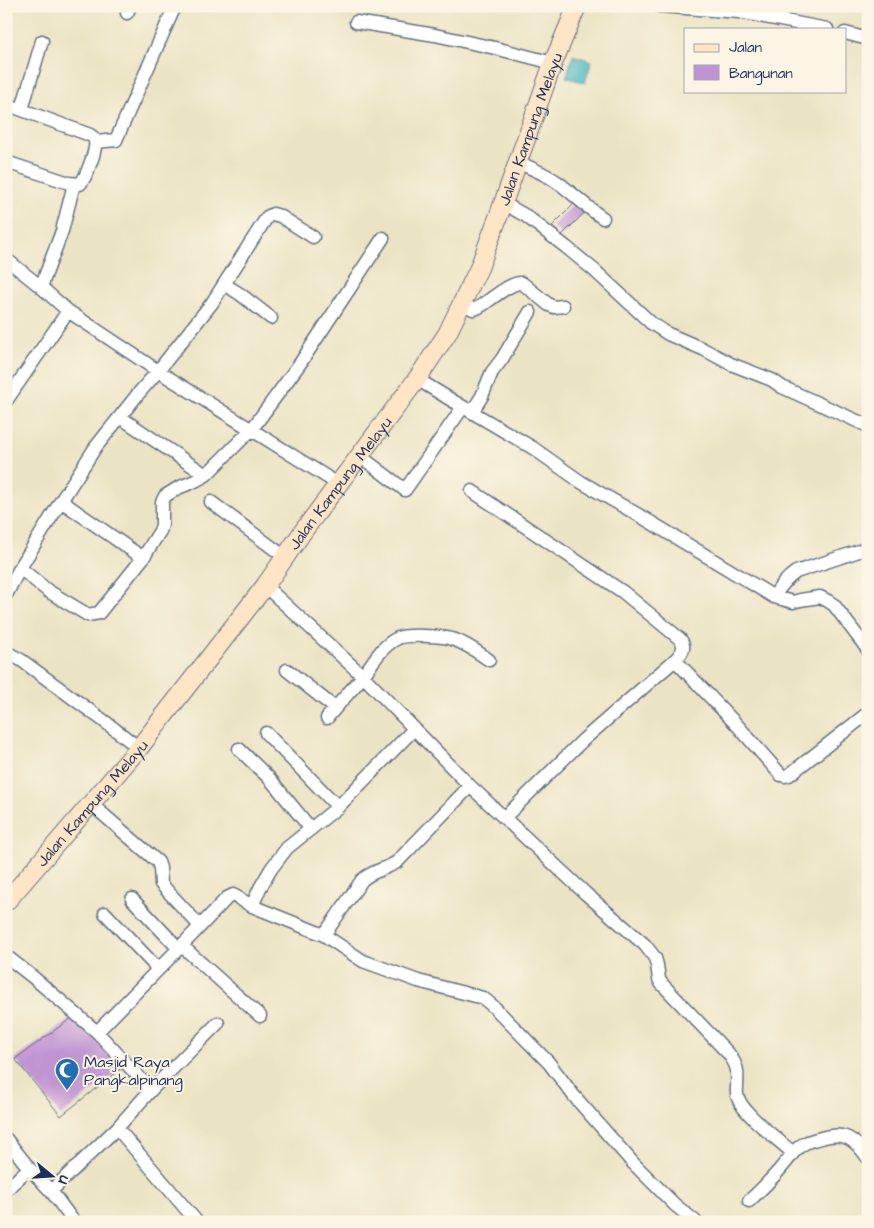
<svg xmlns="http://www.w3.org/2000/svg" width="874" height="1228" font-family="'Architects Daughter',sans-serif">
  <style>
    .water { fill: #42b2bb; stroke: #2e708c }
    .building { fill: #c094d3 }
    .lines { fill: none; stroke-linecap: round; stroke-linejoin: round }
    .minor-casing { stroke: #646e82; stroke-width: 15 }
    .secondary-casing { stroke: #646e82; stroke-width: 20 }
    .minor { stroke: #fff; stroke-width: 12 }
    .secondary { stroke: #fde5c5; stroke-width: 18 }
    .labels { text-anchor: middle; stroke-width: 4; stroke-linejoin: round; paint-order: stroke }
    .street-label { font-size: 16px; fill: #1b2f5e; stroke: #fcf5e5 }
    .poi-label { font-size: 16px; fill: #1b2f5e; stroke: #fcf5e5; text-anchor: start }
  </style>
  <rect width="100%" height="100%" fill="#fcf5e5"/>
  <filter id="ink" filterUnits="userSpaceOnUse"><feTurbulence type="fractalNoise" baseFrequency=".02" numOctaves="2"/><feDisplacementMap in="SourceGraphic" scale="10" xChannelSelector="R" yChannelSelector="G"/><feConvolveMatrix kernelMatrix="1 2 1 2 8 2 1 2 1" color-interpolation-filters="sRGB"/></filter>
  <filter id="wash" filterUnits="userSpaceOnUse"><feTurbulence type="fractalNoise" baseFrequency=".0096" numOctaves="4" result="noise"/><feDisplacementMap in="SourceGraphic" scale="20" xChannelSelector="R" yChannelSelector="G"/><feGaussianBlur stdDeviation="1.12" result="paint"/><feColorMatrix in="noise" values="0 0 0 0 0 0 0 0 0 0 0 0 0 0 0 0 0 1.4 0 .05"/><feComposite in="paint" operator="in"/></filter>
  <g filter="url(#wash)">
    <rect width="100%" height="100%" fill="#ebe4c4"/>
    <path class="water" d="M573,55L592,61L585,83L566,77Z"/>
    <g id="blocks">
      <path class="building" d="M576,202L585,212L562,235L552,226Z
        M73,1017L124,1066L61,1116L15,1059Z"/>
    </g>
  </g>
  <g filter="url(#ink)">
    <use href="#blocks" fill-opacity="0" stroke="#646e82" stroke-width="1"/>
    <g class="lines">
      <defs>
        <path id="minor" d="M659,6L739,12L827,29
          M127,13L130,6
          M356,22L435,35L495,48L553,63
          M845,33L868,39
          M6,104L90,135C93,137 94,137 95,141C97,149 86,178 80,184L69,183L6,162
          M22,109L42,41
          M96,142L116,140L175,6
          M518,162C532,169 547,174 560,184C575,195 586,207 603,218
          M503,203L526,216L566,247L594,270L651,323L668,334L703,349L731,364L772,380L782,387L868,426
          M6,259L41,287L68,311L158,371L212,303L267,217L273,214L280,216L313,237
          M224,284L240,294L271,318
          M41,287L62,231L74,184
          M462,304C465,305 470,308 473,309C481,310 508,281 522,283L549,305L554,307L563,306
          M417,379L453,401L533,448L581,482L642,517L774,597L793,602L800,600L820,597L828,601L834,605L868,650
          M6,401L68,311
          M472,412L482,396L492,372L502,359L530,312
          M120,417L206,475
          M360,456L405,490L463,407
          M472,491L623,592L680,639C687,648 681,654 675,660
          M61,501L143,558
          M211,502L285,557
          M20,568L48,591L88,615L99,613L143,558L160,531L162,525V502L165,496L178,488L195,481L206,475L252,429L301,362L383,238
          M265,586L363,676L470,786L585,893L645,945L655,958L657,965L659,979L661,983L728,1053C738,1066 738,1071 737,1086C737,1090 736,1094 738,1098C744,1115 779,1140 793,1153C802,1143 808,1141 821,1138C844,1131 855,1139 868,1158
          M6,595L20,568L61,501L95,448L138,394L158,371L338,484
          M774,597C780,586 786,579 796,572L868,548
          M6,652L21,660L104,721L139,748
          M287,670L335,708
          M327,718C338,704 351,691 362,677C373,663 381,646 398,638C406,634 443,636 452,639C465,643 478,652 489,660
          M266,733L338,807
          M239,749L270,779L311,829
          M90,803L158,862L160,868L161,884L200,926
          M504,818L582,741L675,660L737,725L781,775L785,776L789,775L868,713
          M132,899L179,949
          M252,906L260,888L271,869L287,848L338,807L414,729
          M105,913L158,969
          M324,935L362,880C372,871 386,869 397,862L470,786
          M182,946L260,1016
          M6,956L34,978L97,1032L151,1090
          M97,1032L189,938L227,898L233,895L252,906L324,935L363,961L418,981L483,998L494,1007L549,1063L574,1096L633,1163L675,1205L696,1222
          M117,1128L197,1222
          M6,1139L29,1168L51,1191L74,1222
          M6,1190L29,1168
          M51,1191L117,1128L151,1090L218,1023
          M749,1201C765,1186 780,1171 793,1153"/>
        <g id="secondary">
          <path id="s1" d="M6,902L139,748L265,586L304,530L417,379L447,334L479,268L500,212L553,63L577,6"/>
        </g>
      </defs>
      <use href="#minor" class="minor-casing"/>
      <use href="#secondary" class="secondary-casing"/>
      <use href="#minor" class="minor"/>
      <use href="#secondary" class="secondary"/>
    </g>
  </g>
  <defs>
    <symbol id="mosque-pin" viewBox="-11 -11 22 30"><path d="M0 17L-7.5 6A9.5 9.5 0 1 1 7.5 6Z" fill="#1f6fb2" stroke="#fcf5e5"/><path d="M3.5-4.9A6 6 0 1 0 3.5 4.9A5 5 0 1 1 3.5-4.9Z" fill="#fff"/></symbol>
  </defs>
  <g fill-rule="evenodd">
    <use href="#mosque-pin" x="53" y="1056" width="28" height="38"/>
  </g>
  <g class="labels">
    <g class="street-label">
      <text dy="6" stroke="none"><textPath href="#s1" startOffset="941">Jalan Kampung Melayu</textPath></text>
      <text dy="6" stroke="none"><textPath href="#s1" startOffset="536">Jalan Kampung Melayu</textPath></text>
      <text dy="6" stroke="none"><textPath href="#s1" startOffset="131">Jalan Kampung Melayu</textPath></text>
    </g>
    <g class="poi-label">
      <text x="84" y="1067">Masjid Raya<tspan x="84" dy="18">Pangkalpinang</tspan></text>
    </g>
  </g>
  <rect width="874" height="1228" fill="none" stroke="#fcf5e5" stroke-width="25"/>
  <rect x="684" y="28" width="162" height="65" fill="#fcf5e5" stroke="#a2a6af"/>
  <rect x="694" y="44" width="25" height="8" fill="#fde5c5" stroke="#a2a6af"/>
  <text x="729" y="52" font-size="15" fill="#1b2f5e">Jalan</text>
  <rect x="694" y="65" width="25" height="15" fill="#c094d3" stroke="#a2a6af"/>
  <text x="729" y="78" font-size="15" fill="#1b2f5e">Bangunan</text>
  <g transform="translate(52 1176) rotate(108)" stroke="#fcf5e5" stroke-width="4" paint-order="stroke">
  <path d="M0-4L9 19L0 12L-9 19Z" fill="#1b2f5e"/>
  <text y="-8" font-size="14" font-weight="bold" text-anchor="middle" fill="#1b2f5e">U</text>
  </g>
</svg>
